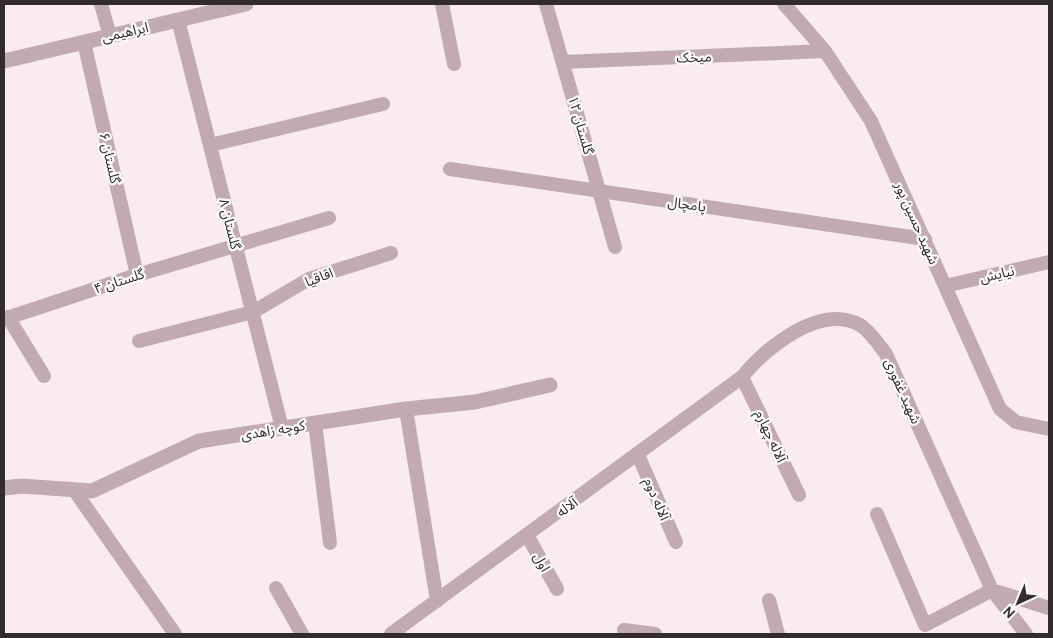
<svg xmlns="http://www.w3.org/2000/svg" width="1053" height="638" font-family="Cabin,'Noto Sans Arabic',sans-serif">
  <style>
    .lines { fill: none; stroke-linecap: round; stroke-linejoin: round }
    .minor { stroke: #c2aab4; stroke-width: 14 }
    .tertiary { stroke: #c2aab4; stroke-width: 15 }
    .labels { text-anchor: middle; stroke-width: 4.5; stroke-linejoin: round; paint-order: stroke }
    .street-label { font-size: 14px; fill: #322c2f; stroke: #fefbfc }
  </style>
  <rect width="100%" height="100%" fill="#faeaf1"/>
  <g class="lines">
    <path class="minor" d="M101,4L110,36
      M442,4L454,64
      M546,4L615,247
      M784,4L825,51L871,121L1000,409L1016,422L1049,429
      M178,20L282,428
      M84,42L137,275
      M563,62L825,51
      M210,145L383,104
      M450,169L925,239
      M945,286L1049,262
      M8,317L44,376
      M4,319L137,275L329,218
      M139,341L253,312L309,279L391,253
      M742,377L799,495
      M406,409L437,601
      M315,423L330,543
      M638,455L676,542
      M74,490L175,634
      M877,514L925,625L992,590L1049,608
      M527,535L557,589
      M276,588L302,634
      M769,600L778,634
      M624,630L655,634
      M391,634L742,377C766,348 820,303 860,325C870,331 879,345 886,354L992,590L1026,634"/>
    <path class="tertiary" d="M4,61L246,4
      M4,488L21,486L92,491L199,441L406,409L475,402L550,385"/>
  </g>
  <g class="labels">
    <g class="street-label">
      <text transform="translate(125 32) rotate(-13)" y="5">ابراهیمی</text>
      <text transform="translate(694 57) rotate(-2)" y="5">میخک</text>
      <text transform="translate(581 125) rotate(74)" y="5">گلستان ۱۲</text>
      <text transform="translate(110 158) rotate(77)" y="5">گلستان ۶</text>
      <text transform="translate(687 204) rotate(8)" y="5">پامچال</text>
      <text transform="translate(917 223) rotate(66)" y="5">شهید حسین پور</text>
      <text transform="translate(230 224) rotate(76)" y="5">گلستان ۸</text>
      <text transform="translate(997 274) rotate(-13)" y="5">نیایش</text>
      <text transform="translate(319 277) rotate(-21)" y="5">اقاقیا</text>
      <text transform="translate(119 281) rotate(-18)" y="5">گلستان ۴</text>
      <text transform="translate(903 391) rotate(66)" y="5">شهید غفوری</text>
      <text transform="translate(273 430) rotate(-9)" y="5">کوچه زاهدی</text>
      <text transform="translate(771 436) rotate(65)" y="5">آلاله چهارم</text>
      <text transform="translate(657 499) rotate(67)" y="5">آلاله دوم</text>
      <text transform="translate(567 507) rotate(-36)" y="5">آلاله</text>
      <text transform="translate(542 562) rotate(61)" y="5">اول</text>
    </g>
  </g>
  <rect width="1053" height="638" fill="none" stroke="#322c2f" stroke-width="10"/>
  <g transform="translate(1018 603) rotate(224)" stroke="#fefbfc" stroke-width="4" paint-order="stroke">
  <path d="M0-4L9 19L0 12L-9 19Z" fill="#322c2f"/>
  <text y="-8" font-size="14" font-weight="bold" text-anchor="middle" fill="#322c2f">N</text>
  </g>
</svg>
